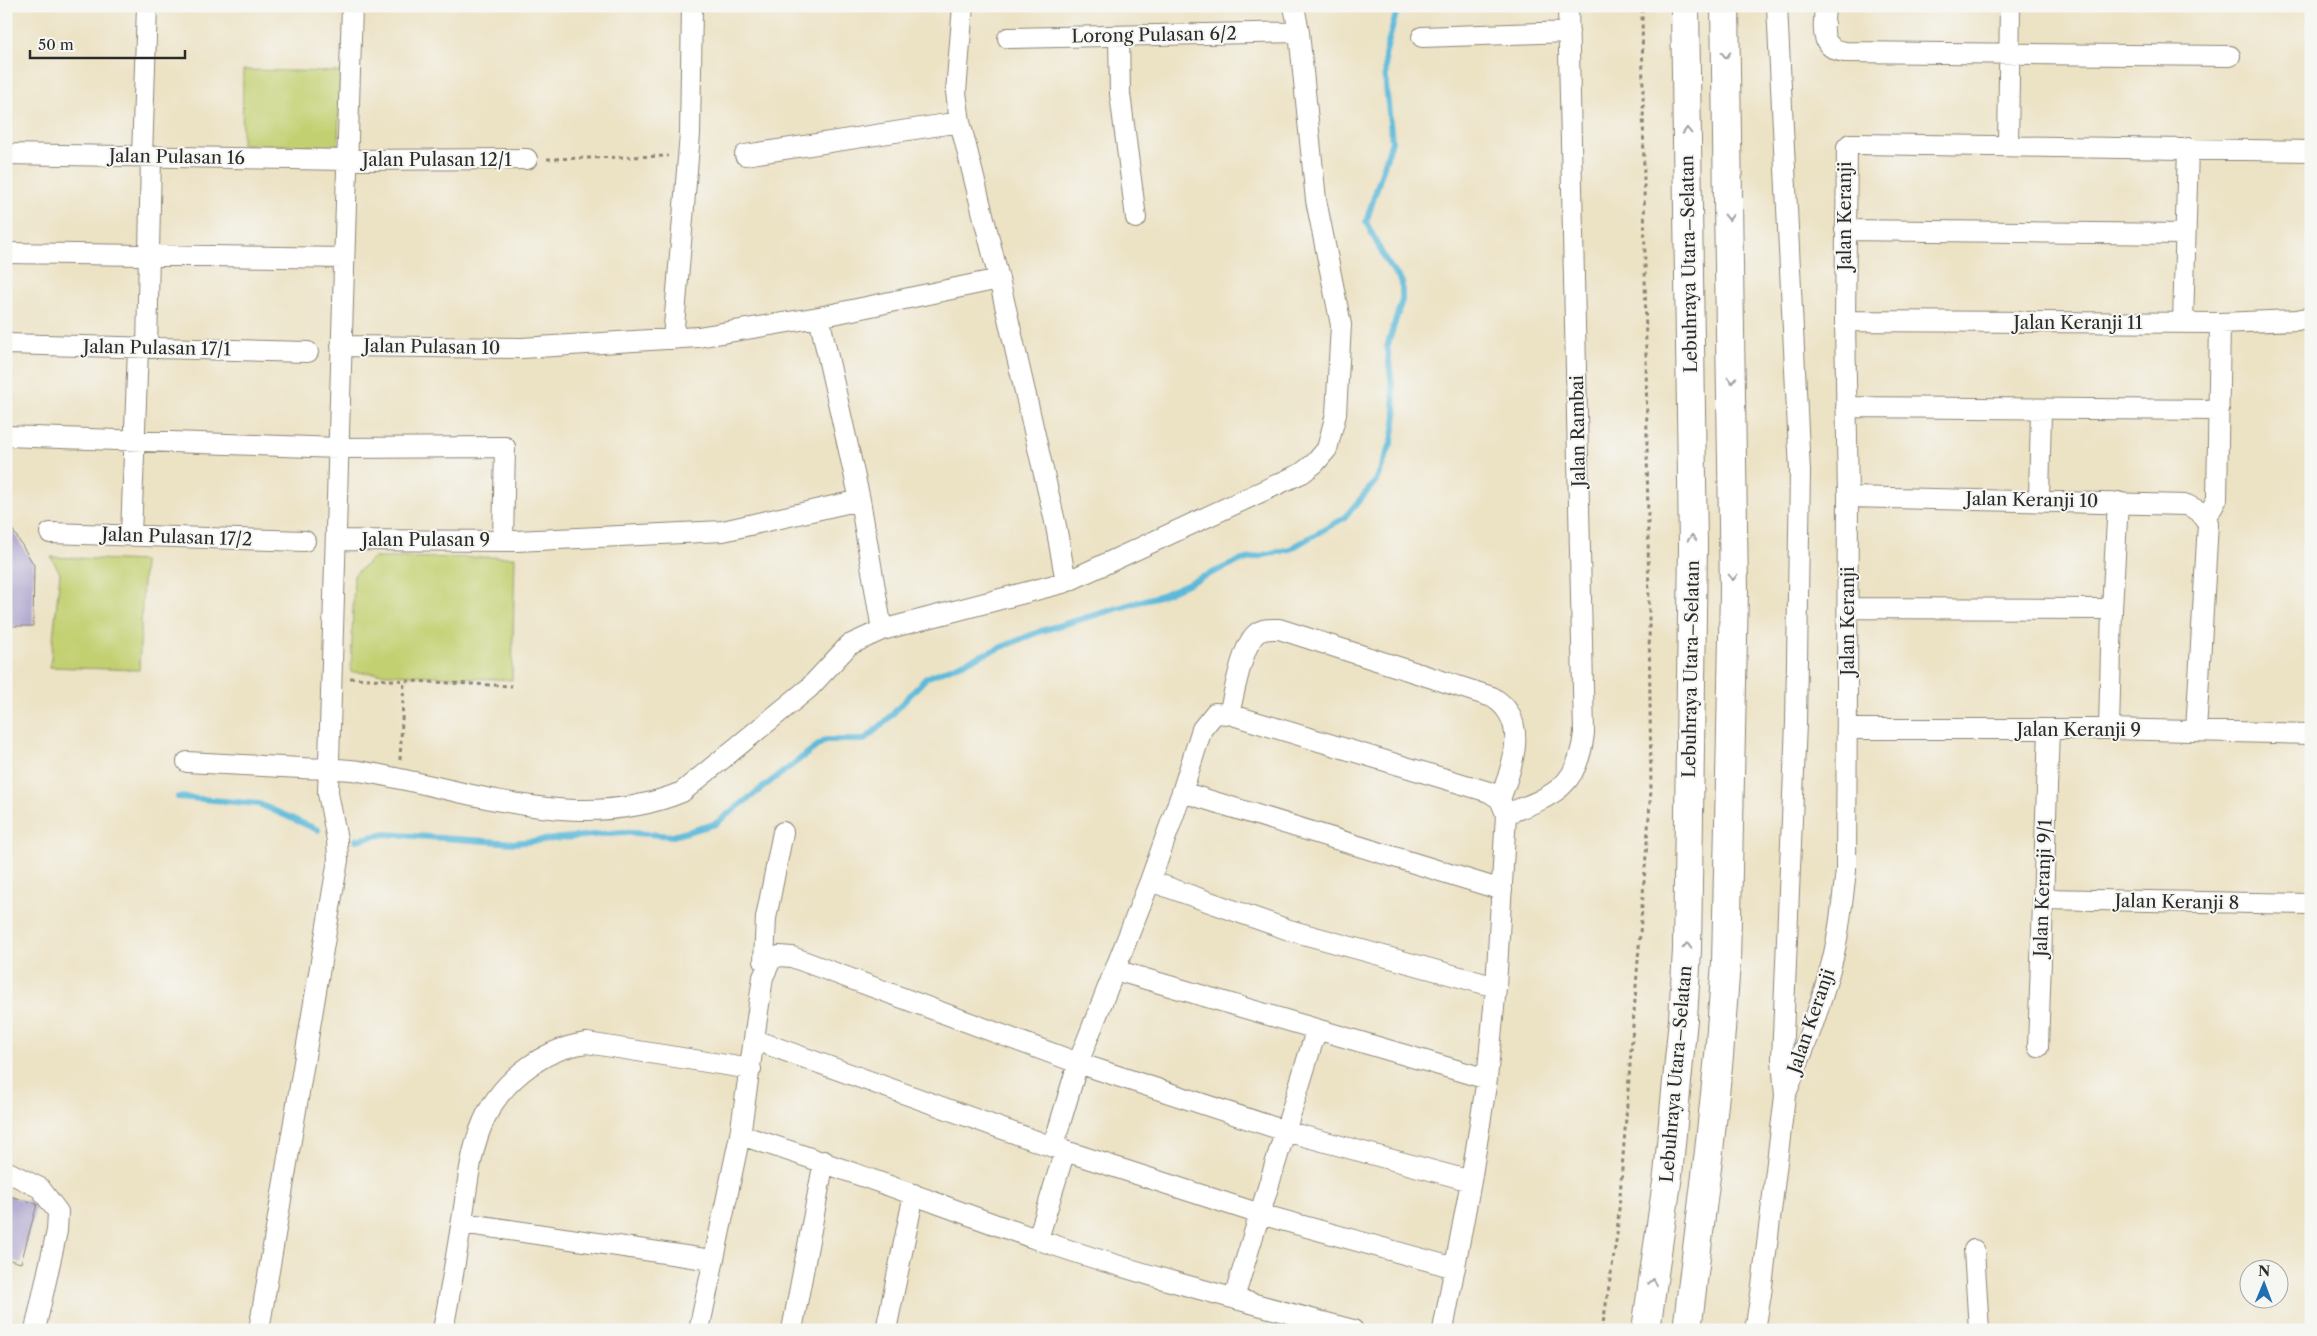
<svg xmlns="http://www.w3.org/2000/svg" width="2317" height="1336" font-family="'Libre Caslon Text',serif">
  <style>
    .green { fill: #c3d071; stroke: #777e4e }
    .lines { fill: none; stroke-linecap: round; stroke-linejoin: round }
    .stream { stroke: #5cb9da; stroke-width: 6 }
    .building { fill: #aca3cd }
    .minor-casing { stroke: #8c8678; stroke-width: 22 }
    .highway-casing { stroke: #8c8678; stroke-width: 30 }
    .path { stroke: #8c8678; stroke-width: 3; stroke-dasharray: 4 4; stroke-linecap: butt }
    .minor { stroke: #fff; stroke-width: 20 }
    .highway { stroke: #fff; stroke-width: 28 }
    .oneway { stroke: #a0a0a0 }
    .labels { text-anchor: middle; stroke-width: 4; stroke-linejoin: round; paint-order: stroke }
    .street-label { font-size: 18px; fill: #2b2b2b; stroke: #f6f6f2 }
  </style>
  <rect width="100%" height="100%" fill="#f6f6f2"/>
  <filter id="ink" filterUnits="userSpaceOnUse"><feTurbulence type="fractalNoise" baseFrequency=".02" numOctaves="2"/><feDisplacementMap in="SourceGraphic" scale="10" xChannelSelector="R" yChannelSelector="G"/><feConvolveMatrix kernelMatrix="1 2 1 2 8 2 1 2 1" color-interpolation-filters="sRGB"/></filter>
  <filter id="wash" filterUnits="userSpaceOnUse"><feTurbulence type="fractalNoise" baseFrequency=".0096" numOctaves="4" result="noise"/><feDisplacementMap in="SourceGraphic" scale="20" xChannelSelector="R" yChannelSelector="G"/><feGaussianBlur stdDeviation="1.12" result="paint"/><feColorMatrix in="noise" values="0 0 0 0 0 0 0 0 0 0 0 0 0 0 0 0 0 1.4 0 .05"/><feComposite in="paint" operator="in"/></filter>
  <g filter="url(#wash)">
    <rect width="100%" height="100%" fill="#ece2c4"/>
    <path class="green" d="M243,70L340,72L338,147L242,144Z
      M51,557L144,561L139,670L50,667L60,573Z
      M515,557L512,680L351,672L354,575L373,558Z"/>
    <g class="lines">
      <path class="stream" d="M178,797L259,804L318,830
        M356,840L385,834L514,843L622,832L673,836L715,824L825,740H864L886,721L926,678L1041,631L1162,595L1239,561L1290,549L1344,518L1376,481L1392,441L1396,416L1387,347L1402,300V282L1386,261L1366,222L1392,141L1386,86L1385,55L1398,6"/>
    </g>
    <g id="blocks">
      <path class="building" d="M6,519L34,565L33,626H6Z
        M6,1195L37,1204L21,1263L6,1259Z"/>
    </g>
  </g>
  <g filter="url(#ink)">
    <use href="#blocks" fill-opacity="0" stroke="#8c8678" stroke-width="1"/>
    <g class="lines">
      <defs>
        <path id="minor" d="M963,6L956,92L960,122L999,279L1056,526L1066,582
          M1825,6C1824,28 1818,48 1845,52L2230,56
          M1119,36L1120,94L1136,218
          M1422,37L1569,32
          M1008,38L1299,32
          M2008,145L2010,6
          M6,154L347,160L527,159
          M745,155L960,122
          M142,157L147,6
          M1845,230L2185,234
          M6,253L344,258
          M819,317L860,500L882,630
          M1845,321L2220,323L2297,320L2311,317
          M2183,323L2188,148
          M673,339L690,134L692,6
          M6,344L308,352
          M341,346L522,348L698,337L819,317L999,279
          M147,348L151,157
          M1846,407L2219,410
          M6,436L338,448L505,447L503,541
          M1848,497L2187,505L2199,511L2208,523L2196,731
          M2039,500L2041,410
          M2205,516L2212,508L2217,499L2220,323
          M50,533L305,541
          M131,535L138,348
          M336,540L516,541L723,531L860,500
          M1848,608L2112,609L2118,502
          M1229,714C1234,695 1242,644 1257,633C1264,628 1271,629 1279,629L1492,697C1530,719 1513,766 1500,799
          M1847,729H2109L2311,734
          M2109,729L2112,609
          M187,762C225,764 263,766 301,768C322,769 345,768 365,772C470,790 578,835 682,792L809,688L849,645L882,630L1066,582L1302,473L1315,463L1327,449L1336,414L1341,325L1316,200L1299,32L1294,6
          M1182,792L1502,890
          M1506,814C1553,796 1578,788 1584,733L1568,6
          M1150,881L1289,930L1496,987
          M2043,899L2311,904
          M771,960L764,961L766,918L783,832
          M1115,970L1487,1079
          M755,1040L1053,1147L1260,1214L1455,1268
          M2038,1047L2049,730
          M1785,1096C1801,1056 1818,1015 1829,973C1839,939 1842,904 1846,870L1848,497L1845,321L1847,147L1850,144H1857L2311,151
          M740,1135C840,1166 937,1204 1036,1239C1140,1275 1247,1302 1353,1330
          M1053,1147L1078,1063L1150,881L1182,792L1202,729L1215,713L1229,714L1489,792L1500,799L1506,814L1496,987L1487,1079L1471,1181L1443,1330
          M6,1171L40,1188L58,1212L57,1231L35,1330
          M462,1223L712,1260
          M1038,1239L1065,1150
          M1974,1250L1979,1330
          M1234,1298L1316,1031
          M259,1330L338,860L337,840L328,793L352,6
          M443,1330C450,1293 456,1257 462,1220C467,1191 469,1159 480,1130C496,1085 540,1049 587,1043L751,1069
          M699,1330L740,1135L763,977L771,960L779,956L792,957L1078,1063L1285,1131L1471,1181
          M792,1330L824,1161
          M886,1330L914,1194
          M1755,1330L1761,1294L1785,1096L1782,1059L1796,723L1800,471L1777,6"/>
        <path id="highway" d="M1646,1330L1668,1175L1683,1019L1687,950L1693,546L1685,6
          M1687,1330L1709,1151L1719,1056L1726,963L1734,591L1725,6"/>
      </defs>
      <use href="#minor" class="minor-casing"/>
      <use href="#highway" class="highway-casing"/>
      <path class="path" d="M547,159L668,156
        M350,678L512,686
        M400,760L404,681
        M1602,1330L1617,1235L1651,790L1642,6"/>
      <use href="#minor" class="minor"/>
      <use href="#highway" class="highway"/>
    </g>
    <defs><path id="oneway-chevron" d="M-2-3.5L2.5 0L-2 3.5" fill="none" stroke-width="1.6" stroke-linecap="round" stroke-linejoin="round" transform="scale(1.25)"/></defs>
    <g class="oneway">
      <use href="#oneway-chevron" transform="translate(1726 55) rotate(89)"/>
      <use href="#oneway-chevron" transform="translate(1687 131) rotate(-92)"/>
      <use href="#oneway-chevron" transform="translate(1729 217) rotate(89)"/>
      <use href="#oneway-chevron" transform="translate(1732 380) rotate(89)"/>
      <use href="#oneway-chevron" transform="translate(1692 538) rotate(-91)"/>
      <use href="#oneway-chevron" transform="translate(1733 577) rotate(90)"/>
      <use href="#oneway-chevron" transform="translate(1687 946) rotate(-88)"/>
      <use href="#oneway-chevron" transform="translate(1653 1282) rotate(-81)"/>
    </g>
  </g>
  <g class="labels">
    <g class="street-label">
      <text transform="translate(1154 35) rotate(-1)" y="6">Lorong Pulasan 6/2</text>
      <text transform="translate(177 157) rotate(1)" y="6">Jalan Pulasan 16</text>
      <text x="437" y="166">Jalan Pulasan 12/1</text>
      <text transform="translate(1845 216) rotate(-90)" y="6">Jalan Keranji</text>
      <text transform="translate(1689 264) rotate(-91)" y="6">Lebuhraya Utara–Selatan</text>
      <text x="2078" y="329">Jalan Keranji 11</text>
      <text transform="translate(432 347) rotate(1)" y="6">Jalan Pulasan 10</text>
      <text transform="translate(157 348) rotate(1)" y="6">Jalan Pulasan 17/1</text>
      <text transform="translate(1578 431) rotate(-91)" y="6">Jalan Rambai</text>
      <text transform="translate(2032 500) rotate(1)" y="6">Jalan Keranji 10</text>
      <text transform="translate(177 537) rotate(2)" y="6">Jalan Pulasan 17/2</text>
      <text x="426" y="546">Jalan Pulasan 9</text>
      <text transform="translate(1848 621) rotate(-90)" y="6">Jalan Keranji</text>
      <text transform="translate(1691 669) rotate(-89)" y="6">Lebuhraya Utara–Selatan</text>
      <text x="2079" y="736">Jalan Keranji 9</text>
      <text transform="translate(2043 888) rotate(-88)" y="6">Jalan Keranji 9/1</text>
      <text transform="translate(2177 902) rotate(1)" y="6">Jalan Keranji 8</text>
      <text transform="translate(1811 1021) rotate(-71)" y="6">Jalan Keranji</text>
      <text transform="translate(1676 1074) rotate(-85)" y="6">Lebuhraya Utara–Selatan</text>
    </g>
  </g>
  <rect width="2317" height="1336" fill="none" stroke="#f6f6f2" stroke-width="25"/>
  <g transform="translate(2264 1284) rotate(1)"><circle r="24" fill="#f6f6f2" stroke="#a5a5a2"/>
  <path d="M0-4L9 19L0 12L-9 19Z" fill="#1f6fb2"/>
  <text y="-8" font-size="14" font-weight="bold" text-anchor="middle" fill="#2b2b2b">N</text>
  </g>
  <path d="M30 50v8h155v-8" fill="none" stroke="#2b2b2b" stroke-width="2.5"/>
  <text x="38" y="50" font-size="15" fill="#2b2b2b" stroke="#f6f6f2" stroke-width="4" paint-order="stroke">50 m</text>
</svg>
